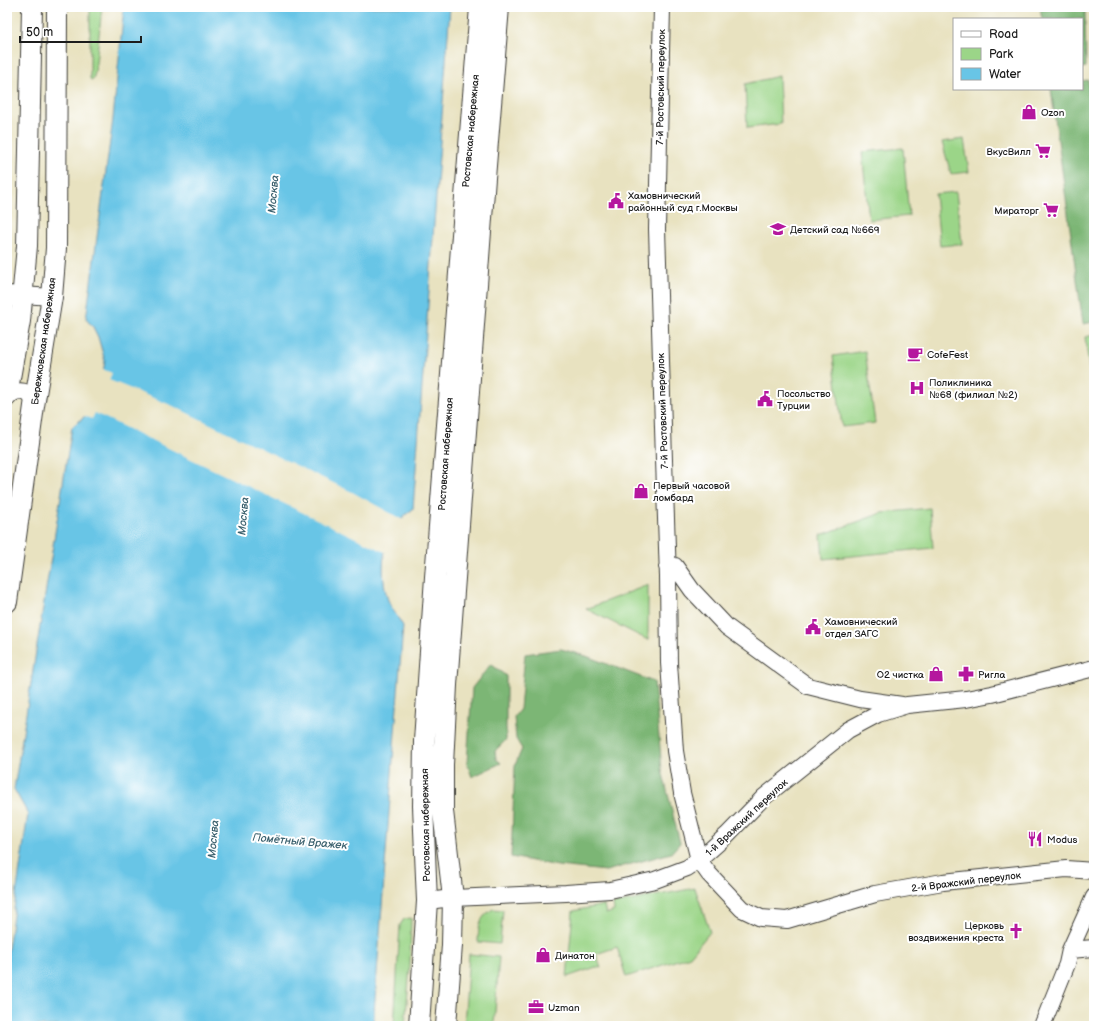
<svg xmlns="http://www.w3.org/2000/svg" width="1101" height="1033" font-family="'Balsamiq Sans',sans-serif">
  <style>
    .green { fill: #9bd588; stroke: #5c7852 }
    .forest { fill: #7cb674; stroke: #4c6948 }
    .water { fill: #68c5e6; stroke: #427081 }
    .pier { fill: #e8e2c0 }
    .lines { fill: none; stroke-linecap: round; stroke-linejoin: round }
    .minor-casing { stroke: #3b3a35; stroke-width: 18 }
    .major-casing { stroke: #3b3a35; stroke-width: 22 }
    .minor { stroke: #fff; stroke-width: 16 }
    .major { stroke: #fff; stroke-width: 20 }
    .labels { text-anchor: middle; stroke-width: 4; stroke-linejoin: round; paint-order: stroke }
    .street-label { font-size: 10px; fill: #1c1c1c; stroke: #fff }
    .poi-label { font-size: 10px; fill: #1c1c1c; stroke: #fff; text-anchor: start }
    .water-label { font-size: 11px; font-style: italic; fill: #3a606d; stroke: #fff }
  </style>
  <rect width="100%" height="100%" fill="#fff"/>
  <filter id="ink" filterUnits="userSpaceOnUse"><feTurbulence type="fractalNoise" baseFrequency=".025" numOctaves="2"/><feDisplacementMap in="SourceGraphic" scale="8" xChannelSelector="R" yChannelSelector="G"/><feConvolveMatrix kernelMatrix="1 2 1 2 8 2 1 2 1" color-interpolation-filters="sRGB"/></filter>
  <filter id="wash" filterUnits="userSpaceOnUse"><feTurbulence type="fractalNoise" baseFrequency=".012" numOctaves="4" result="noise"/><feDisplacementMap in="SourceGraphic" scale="16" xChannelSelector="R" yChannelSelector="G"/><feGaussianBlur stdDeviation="0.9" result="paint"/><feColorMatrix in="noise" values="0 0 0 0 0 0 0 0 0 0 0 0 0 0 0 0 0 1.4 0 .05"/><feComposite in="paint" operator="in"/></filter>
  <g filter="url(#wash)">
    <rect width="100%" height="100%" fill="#e8e2c0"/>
    <path class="green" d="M90,7H102L95,73L93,79L91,80L90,79Z
      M779,76L781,124L747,128L745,84Z
      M964,139L969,172L951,174L942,142Z
      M903,148L909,216L869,220L862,152Z
      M956,192L962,244L940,246L935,194Z
      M1094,335V403L1085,337Z
      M865,351L875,423L842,427L833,356Z
      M930,508L933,548L823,559L821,535L882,513Z
      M648,585V640L586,609Z
      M695,888L710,932L690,956L626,977L617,947L596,954L601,968L596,967L567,977L573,911L604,905L606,914L614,911L613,904Z
      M493,909L503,910L500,944L478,942C479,925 478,919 493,909Z
      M411,918L410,966L405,1026H394L400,925L404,919Z
      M469,954L499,957L494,1026H464Z"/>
    <path class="forest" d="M1040,7H1085L1086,67L1082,68V19H1042Z
      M1088,80L1094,166V322L1083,324L1051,89H1082V81Z
      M561,649L586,656L654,682L662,770L680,843L671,853L606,871L558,866L511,857L515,765L522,749L516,739L514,717L520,709L525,654Z
      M491,664L506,676V740L495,751L496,759L501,763L472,777L467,763L472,688Z"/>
    <path class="water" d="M124,7H450L413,509C384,529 378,564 387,597C390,607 398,617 403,626L373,1026H7V956L28,814L14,789L72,427L83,418L92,407L103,372L105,361L98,337L93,327L86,319L113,119Z"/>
    <path class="pier" d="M102,369L112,373L109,380L173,406L352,492L403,520L399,524L392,535L387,553L95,413L92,419L82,415L90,406Z"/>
  </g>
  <g filter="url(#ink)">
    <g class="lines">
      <defs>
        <path id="minor" d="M662,7L657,229L664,460L668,577L669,663L675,751L682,793L699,860L709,874L742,909L761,918L787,920L875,894L943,882L1066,869L1094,871
          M7,294L52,297
          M7,399C16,386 33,390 34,406
          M667,567L675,566L692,590L727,627L808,686L860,699L902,705
          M427,901L453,898L566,893L610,890L655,880L687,868L699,860L727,835L764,797L848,730L878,714L907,705L966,699L992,694L1094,668
          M1070,950L1094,948
          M1042,1026L1067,964L1070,950L1094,897"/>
        <path id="major" d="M7,395L20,321L27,246L32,7
          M7,602L34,406L52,297L56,248L57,7
          M419,1026L427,901L423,806L424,741L435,577L480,7
          M446,1026L452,945L453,898L443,811V765L447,685L485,178L499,7"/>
      </defs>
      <use href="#minor" class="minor-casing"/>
      <use href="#major" class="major-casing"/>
      <use href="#minor" class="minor"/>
      <use href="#major" class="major"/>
    </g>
  </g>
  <defs>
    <symbol id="shop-bare" viewBox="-9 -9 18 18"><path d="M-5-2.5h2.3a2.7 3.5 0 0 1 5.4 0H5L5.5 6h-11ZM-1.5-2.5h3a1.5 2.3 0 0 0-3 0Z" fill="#b5179e" stroke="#fff" stroke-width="2.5" paint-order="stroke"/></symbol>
    <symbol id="supermarket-bare" viewBox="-9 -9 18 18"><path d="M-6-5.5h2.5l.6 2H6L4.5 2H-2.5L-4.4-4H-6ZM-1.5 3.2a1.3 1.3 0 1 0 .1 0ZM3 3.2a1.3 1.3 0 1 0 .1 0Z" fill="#b5179e" stroke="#fff" stroke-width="2.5" paint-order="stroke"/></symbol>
    <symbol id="civic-bare" viewBox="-9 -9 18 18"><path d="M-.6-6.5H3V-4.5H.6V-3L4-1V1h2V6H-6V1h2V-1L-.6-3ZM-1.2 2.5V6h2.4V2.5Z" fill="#b5179e" stroke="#fff" stroke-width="2.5" paint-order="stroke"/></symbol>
    <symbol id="school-bare" viewBox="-9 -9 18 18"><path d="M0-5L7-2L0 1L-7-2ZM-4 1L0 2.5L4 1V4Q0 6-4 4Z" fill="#b5179e" stroke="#fff" stroke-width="2.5" paint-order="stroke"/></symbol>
    <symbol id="cafe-bare" viewBox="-9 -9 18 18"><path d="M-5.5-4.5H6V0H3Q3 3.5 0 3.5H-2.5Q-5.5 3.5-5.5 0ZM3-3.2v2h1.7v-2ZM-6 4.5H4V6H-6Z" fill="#b5179e" stroke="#fff" stroke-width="2.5" paint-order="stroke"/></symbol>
    <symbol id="hospital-bare" viewBox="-9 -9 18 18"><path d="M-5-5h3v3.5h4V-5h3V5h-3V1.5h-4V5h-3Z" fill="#b5179e" stroke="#fff" stroke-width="2.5" paint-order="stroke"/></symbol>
    <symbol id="pharmacy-bare" viewBox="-9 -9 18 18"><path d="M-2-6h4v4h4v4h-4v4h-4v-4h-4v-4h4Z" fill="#b5179e" stroke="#fff" stroke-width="2.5" paint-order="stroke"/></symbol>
    <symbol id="restaurant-bare" viewBox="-9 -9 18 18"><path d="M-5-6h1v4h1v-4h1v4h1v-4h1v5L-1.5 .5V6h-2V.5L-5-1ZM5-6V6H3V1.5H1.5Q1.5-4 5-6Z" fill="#b5179e" stroke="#fff" stroke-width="2.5" paint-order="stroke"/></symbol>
    <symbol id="church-bare" viewBox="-9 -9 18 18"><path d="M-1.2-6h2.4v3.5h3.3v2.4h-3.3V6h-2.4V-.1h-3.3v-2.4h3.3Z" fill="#b5179e" stroke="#fff" stroke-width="2.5" paint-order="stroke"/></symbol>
    <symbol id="office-bare" viewBox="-9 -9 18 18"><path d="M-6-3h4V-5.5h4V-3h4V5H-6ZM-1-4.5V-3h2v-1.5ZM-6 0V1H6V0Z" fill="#b5179e" stroke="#fff" stroke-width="2.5" paint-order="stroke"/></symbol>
  </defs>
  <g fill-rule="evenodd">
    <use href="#shop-bare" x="1018" y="101" width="22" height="22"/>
    <use href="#supermarket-bare" x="1032" y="140" width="22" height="22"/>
    <use href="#civic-bare" x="605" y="190" width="22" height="22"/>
    <use href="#supermarket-bare" x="1040" y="199" width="22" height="22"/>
    <use href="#school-bare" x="767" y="218" width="22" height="22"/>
    <use href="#cafe-bare" x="904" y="343" width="22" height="22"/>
    <use href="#hospital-bare" x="906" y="377" width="22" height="22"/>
    <use href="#civic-bare" x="754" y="388" width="22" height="22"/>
    <use href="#shop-bare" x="630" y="480" width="22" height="22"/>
    <use href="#civic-bare" x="802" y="616" width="22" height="22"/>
    <use href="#shop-bare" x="925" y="663" width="22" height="22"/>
    <use href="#pharmacy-bare" x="955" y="663" width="22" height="22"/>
    <use href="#restaurant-bare" x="1024" y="828" width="22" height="22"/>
    <use href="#church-bare" x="1005" y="920" width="22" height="22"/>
    <use href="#shop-bare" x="532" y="944" width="22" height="22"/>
    <use href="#office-bare" x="525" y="996" width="22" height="22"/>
  </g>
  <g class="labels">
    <g class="street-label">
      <text transform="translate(660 87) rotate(-89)" y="4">7-й Ростовский переулок</text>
      <text transform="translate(470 131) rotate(-85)" y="4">Ростовская набережная</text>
      <text transform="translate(43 341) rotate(-82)" y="4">Бережковская набережная</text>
      <text transform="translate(662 411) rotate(-92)" y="4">7-й Ростовский переулок</text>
      <text transform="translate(445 454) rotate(-86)" y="4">Ростовская набережная</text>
      <text transform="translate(746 817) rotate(-43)" y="4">1-й Вражский переулок</text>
      <text transform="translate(425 825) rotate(-91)" y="4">Ростовская набережная</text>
      <text transform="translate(966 881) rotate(-7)" y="4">2-й Вражский переулок</text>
    </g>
    <g class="poi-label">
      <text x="1041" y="116">Ozon</text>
      <text x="1031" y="155" text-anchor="end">ВкусВилл</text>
      <text x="628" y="199">Хамовнический<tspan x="628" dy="12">районный суд г.Москвы</tspan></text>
      <text x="1039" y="214" text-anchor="end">Мираторг</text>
      <text x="790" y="233">Детский сад №669</text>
      <text x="927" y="358">CofeFest</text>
      <text x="929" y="386">Поликлиника<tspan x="929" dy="12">№68 (филиал №2)</tspan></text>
      <text x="777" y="397">Посольство<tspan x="777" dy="12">Турции</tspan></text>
      <text x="653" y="489">Первый часовой<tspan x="653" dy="12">ломбард</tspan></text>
      <text x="825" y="625">Хамовнический<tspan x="825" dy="12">отдел ЗАГС</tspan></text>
      <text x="924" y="678" text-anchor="end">О2 чистка</text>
      <text x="978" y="678">Ригла</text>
      <text x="1047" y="843">Modus</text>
      <text x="1004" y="929" text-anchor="end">Церковь<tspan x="1004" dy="12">воздвижения креста</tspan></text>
      <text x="555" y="959">Динатон</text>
      <text x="548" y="1011">Uzman</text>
    </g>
    <g class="water-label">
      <text transform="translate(273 194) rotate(-85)" y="4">Москва</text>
      <text transform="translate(243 516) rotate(-85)" y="4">Москва</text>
      <text transform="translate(213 839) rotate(-85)" y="4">Москва</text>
      <text transform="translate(300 841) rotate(5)" y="4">Помётный Вражек</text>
    </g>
  </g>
  <rect width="1101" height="1033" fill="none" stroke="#fff" stroke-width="24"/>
  <rect x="953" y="18" width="130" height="72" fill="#ffffff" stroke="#a4a4a4"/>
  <rect x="961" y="31" width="20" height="6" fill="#ffffff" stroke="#a4a4a4"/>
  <text x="989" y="38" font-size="12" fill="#1c1c1c">Road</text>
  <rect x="961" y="48" width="20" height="12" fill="#9bd588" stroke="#a4a4a4"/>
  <text x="989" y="58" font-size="12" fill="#1c1c1c">Park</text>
  <rect x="961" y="68" width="20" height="12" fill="#68c5e6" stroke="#a4a4a4"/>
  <text x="989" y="78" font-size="12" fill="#1c1c1c">Water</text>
  <path d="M20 36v6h121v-6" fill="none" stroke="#1c1c1c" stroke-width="2"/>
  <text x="26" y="36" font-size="12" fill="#1c1c1c" stroke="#ffffff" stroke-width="3" paint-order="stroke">50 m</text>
</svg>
